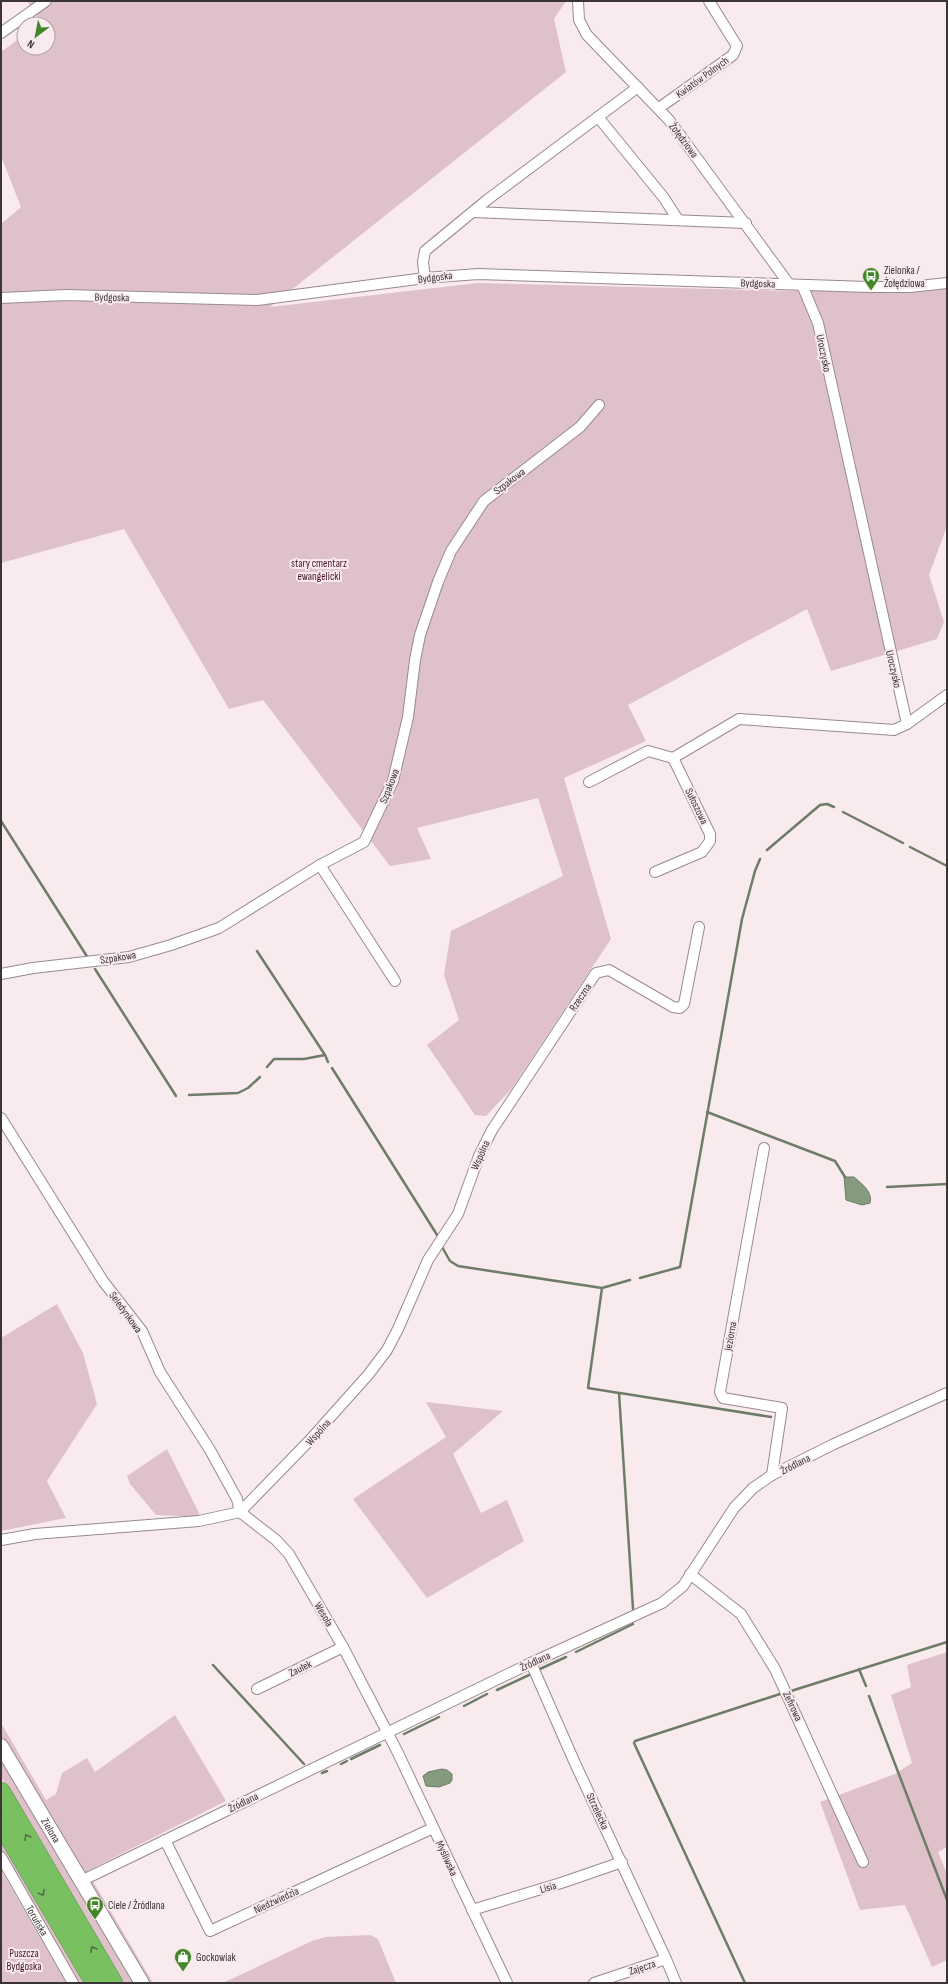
<svg xmlns="http://www.w3.org/2000/svg" width="948" height="1984" font-family="'Sofia Sans Condensed',sans-serif">
  <style>
    .green { fill: #dfc1c9 }
    .water { fill: #859b7e; stroke: #6f7c68 }
    .lines { fill: none; stroke-linecap: round; stroke-linejoin: round }
    .stream { stroke: #6f7c68; stroke-width: 2.5 }
    .street-casing { stroke: #988a8e; stroke-width: 12 }
    .secondary-casing { stroke: #988a8e; stroke-width: 16 }
    .highway-casing { stroke: #638f52; stroke-width: 20 }
    .street { stroke: #fff; stroke-width: 10 }
    .secondary { stroke: #fff; stroke-width: 14 }
    .highway { stroke: #79c061; stroke-width: 19 }
    .oneway { stroke: #546d47 }
    .labels { text-anchor: middle; stroke-width: 4; stroke-linejoin: round; paint-order: stroke }
    .street-label { font-size: 11px; fill: #3b3536; stroke: #f9eaee }
    .poi-label { font-size: 11px; fill: #3b3536; stroke: #f9eaee; text-anchor: start }
    .park-label { font-size: 11px; fill: #481628; stroke: #f9eaee }
  </style>
  <rect width="100%" height="100%" fill="#f9eaee"/>
  <path class="green" d="M27,1H566L554,19L566,72L270,307L478,283L792,291L947,285V526L929,575L944,622L937,639L831,671L807,609L628,705L646,741L564,778L611,939L512,1088L486,1116L475,1115L427,1045L459,1020L444,975L451,931L563,876L538,798L417,828L431,859L390,866L263,700L229,709L124,529L1,563V224L21,207L1,156V52L24,35V48H48V24H39L42,22Z
    M57,1304L83,1353L97,1404L47,1481L66,1518L1,1531V1338Z
    M426,1402L503,1411L453,1454L481,1513L507,1500L524,1541L427,1598L353,1499L446,1437Z
    M167,1449L201,1517L156,1515L130,1484L127,1476Z
    M947,1652V1847L938,1852L947,1874V1960L932,1967L905,1905L860,1910L820,1802L895,1774L912,1763L891,1695L911,1687L907,1665Z
    M175,1715L226,1801L87,1871L153,1983H122L1,1777V1723L46,1800L56,1794L62,1773L87,1758L95,1772Z
    M1,1841L84,1983H76L1,1853Z
    M1,1870L61,1974L66,1983H1Z
    M370,1935L378,1939L396,1983H223L312,1941L325,1937Z"/>
  <path class="water" d="M844,1177H854C862,1184 873,1192 870,1203L862,1205L846,1200Z
    M442,1769L447,1770L452,1774V1780L450,1783L439,1787L426,1786L423,1776L428,1772Z"/>
  <g class="lines">
    <path class="stream" d="M843,812L903,843
      M1,821L88,958
      M910,847L947,866
      M767,850L820,805L827,804L834,807
      M257,951L325,1055
      M95,969L176,1096
      M267,1067L274,1059H304L325,1055L328,1062
      M332,1068L439,1238
      M189,1095L238,1093L248,1088L260,1077
      M707,1112L835,1161L845,1177
      M887,1187L947,1184
      M442,1247L450,1261L458,1266L602,1288L630,1280
      M640,1278L680,1267L742,919L755,871L760,859
      M602,1288L588,1388L619,1393L633,1609
      M620,1393L771,1417
      M576,1652L633,1624
      M213,1665L304,1764
      M540,1669L566,1657
      M859,1669L866,1686
      M497,1690L529,1675
      M791,1691L947,1642
      M869,1696L947,1900
      M464,1706L487,1694
      M404,1734L439,1717
      M351,1759L380,1745
      M341,1764L347,1761
      M322,1773L327,1771
      M745,1983L634,1743L635,1741L780,1694"/>
    <defs>
      <g id="street">
        <path d="M578,1L579,20L587,35L669,120L789,284"/>
        <path d="M1,33L46,1"/>
        <path d="M659,108L733,55L737,46L709,1"/>
        <path d="M598,117L664,198L678,220"/>
        <path d="M473,212L746,223"/>
        <path d="M425,278L423,262L425,251L487,200L638,87"/>
        <path d="M1,298L66,295L257,300L425,278L478,274L869,287H910L947,283"/>
        <path d="M907,724L947,695"/>
        <path d="M589,782L648,751L673,758L739,719L894,730L907,724L818,323L802,285"/>
        <path d="M320,865L395,981"/>
        <path d="M655,872L702,852L710,841V834L673,758"/>
        <path d="M1,974L33,968L129,957L171,945L219,928L320,865L364,842L393,781L408,717L415,660L420,635L438,582L451,551L484,501L580,427L599,405"/>
        <path d="M1,1118L103,1281L142,1331L160,1372L210,1450L237,1499L240,1512L276,1540L289,1554L343,1647L397,1751L507,1983"/>
        <path d="M764,1148L720,1392L723,1398L782,1408L772,1475"/>
        <path d="M1,1540L35,1534L199,1521L240,1512L309,1441L368,1375L387,1350L398,1329L428,1260L458,1214L479,1156L492,1130L596,973L609,970L673,1007L680,1008L684,1004L699,927"/>
        <path d="M690,1574L741,1614L775,1669L863,1862"/>
        <path d="M531,1663L574,1761L666,1959L676,1983"/>
        <path d="M257,1689L343,1647"/>
        <path d="M165,1840L210,1931L433,1828"/>
        <path id="s1" d="M1,1857L73,1983"/>
        <path d="M81,1881L531,1663L662,1603L683,1586L734,1508L753,1488L772,1475L834,1444L947,1393"/>
        <path d="M472,1910L561,1883L622,1862"/>
        <path d="M594,1983L666,1959"/>
      </g>
      <g id="secondary">
        <path id="s2" d="M1,1746L142,1983"/>
      </g>
      <path id="highway" d="M1,1792L113,1983
        M1,1823L95,1983"/>
    </defs>
    <use href="#street" class="street-casing"/>
    <use href="#secondary" class="secondary-casing"/>
    <use href="#highway" class="highway-casing"/>
    <use href="#street" class="street"/>
    <use href="#secondary" class="secondary"/>
    <use href="#highway" class="highway"/>
  </g>
  <defs><path id="oneway-chevron" d="M-2-3.5L2.5 0L-2 3.5" fill="none" stroke-width="1.6" stroke-linecap="round" stroke-linejoin="round"/></defs>
  <g class="oneway">
    <use href="#oneway-chevron" transform="translate(27 1837) rotate(-120)"/>
    <use href="#oneway-chevron" transform="translate(42 1893) rotate(60)"/>
    <use href="#oneway-chevron" transform="translate(93 1949) rotate(-120)"/>
  </g>
  <defs>
    <symbol id="bus-pin" viewBox="-11 -11 22 30"><path d="M0 17L-7.5 6A9.5 9.5 0 1 1 7.5 6Z" fill="#438629" stroke="#f9eaee"/><path d="M-5-6H5V4H4V6H2V4H-2V6H-4V4H-5ZM-3.5-4V0h7V-4ZM-3.5 1.2v1.5H-2V1.2ZM2 1.2v1.5H3.5V1.2Z" fill="#fff"/></symbol>
    <symbol id="shop-pin" viewBox="-11 -11 22 30"><path d="M0 17L-7.5 6A9.5 9.5 0 1 1 7.5 6Z" fill="#438629" stroke="#f9eaee"/><path d="M-5-2.5h2.3a2.7 3.5 0 0 1 5.4 0H5L5.5 6h-11ZM-1.5-2.5h3a1.5 2.3 0 0 0-3 0Z" fill="#fff"/></symbol>
  </defs>
  <g fill-rule="evenodd">
    <use href="#bus-pin" x="861" y="266" width="20" height="27"/>
    <use href="#bus-pin" x="85" y="1895" width="20" height="27"/>
    <use href="#shop-pin" x="173" y="1947" width="20" height="27"/>
  </g>
  <g class="labels">
    <g class="street-label">
      <text transform="translate(702 77) rotate(-36)" y="4">Kwiatów Polnych</text>
      <text transform="translate(684 140) rotate(53)" y="4">Żołędziowa</text>
      <text transform="translate(435 277) rotate(-7)" y="4">Bydgoska</text>
      <text transform="translate(758 283) rotate(2)" y="4">Bydgoska</text>
      <text transform="translate(112 297) rotate(1)" y="4">Bydgoska</text>
      <text transform="translate(824 353) rotate(78)" y="4">Uroczysko</text>
      <text transform="translate(509 481) rotate(-37)" y="4">Szpakowa</text>
      <text transform="translate(894 669) rotate(77)" y="4">Uroczysko</text>
      <text transform="translate(389 786) rotate(-69)" y="4">Szpakowa</text>
      <text transform="translate(697 806) rotate(64)" y="4">Sułoszowa</text>
      <text transform="translate(118 957) rotate(-9)" y="4">Szpakowa</text>
      <text transform="translate(580 997) rotate(-56)" y="4">Rzeczna</text>
      <text transform="translate(480 1155) rotate(-66)" y="4">Wspólna</text>
      <text transform="translate(126 1312) rotate(54)" y="4">Seledynkowa</text>
      <text transform="translate(730 1336) rotate(-80)" y="4">Jeziorna</text>
      <text transform="translate(318 1432) rotate(-48)" y="4">Wspólna</text>
      <text transform="translate(795 1464) rotate(-27)" y="4">Źródlana</text>
      <text transform="translate(324 1614) rotate(60)" y="4">Wesoła</text>
      <text transform="translate(535 1661) rotate(-25)" y="4">Źródlana</text>
      <text transform="translate(300 1668) rotate(-26)" y="4">Zaułek</text>
      <text transform="translate(793 1706) rotate(65)" y="4">Zefirowa</text>
      <text transform="translate(243 1802) rotate(-26)" y="4">Źródlana</text>
      <text transform="translate(598 1811) rotate(65)" y="4">Strzelecka</text>
      <text dy="4" stroke="none"><textPath href="#s2" startOffset="98">Zielona</textPath></text>
      <text transform="translate(447 1858) rotate(65)" y="4">Myśliwska</text>
      <text transform="translate(548 1887) rotate(-17)" y="4">Lisia</text>
      <text transform="translate(276 1900) rotate(-25)" y="4">Niedźwiedzia</text>
      <text dy="4" stroke="none"><textPath href="#s1" startOffset="73">Toruńska</textPath></text>
      <text transform="translate(642 1967) rotate(-18)" y="4">Zajęcza</text>
    </g>
    <g class="poi-label">
      <text x="884" y="274">Zielonka /<tspan x="884" dy="13">Żołędziowa</tspan></text>
      <text x="108" y="1909">Ciele / Źródlana</text>
      <text x="196" y="1961">Gockowiak</text>
    </g>
    <g class="park-label">
      <text x="319" y="567">stary cmentarz<tspan x="319" dy="13">ewangelicki</tspan></text>
      <text x="24" y="1957">Puszcza<tspan x="24" dy="13">Bydgoska</tspan></text>
    </g>
  </g>
  <rect width="948" height="1984" fill="none" stroke="#3b3536" stroke-width="4"/>
  <g transform="translate(36 36) rotate(212)"><circle r="19" fill="#f9eaee" stroke="#ada2a4"/>
  <path d="M0-3L7 15L0 10L-7 15Z" fill="#438629"/>
  <text y="-6" font-size="11" font-weight="bold" text-anchor="middle" fill="#3b3536">N</text>
  </g>
</svg>
